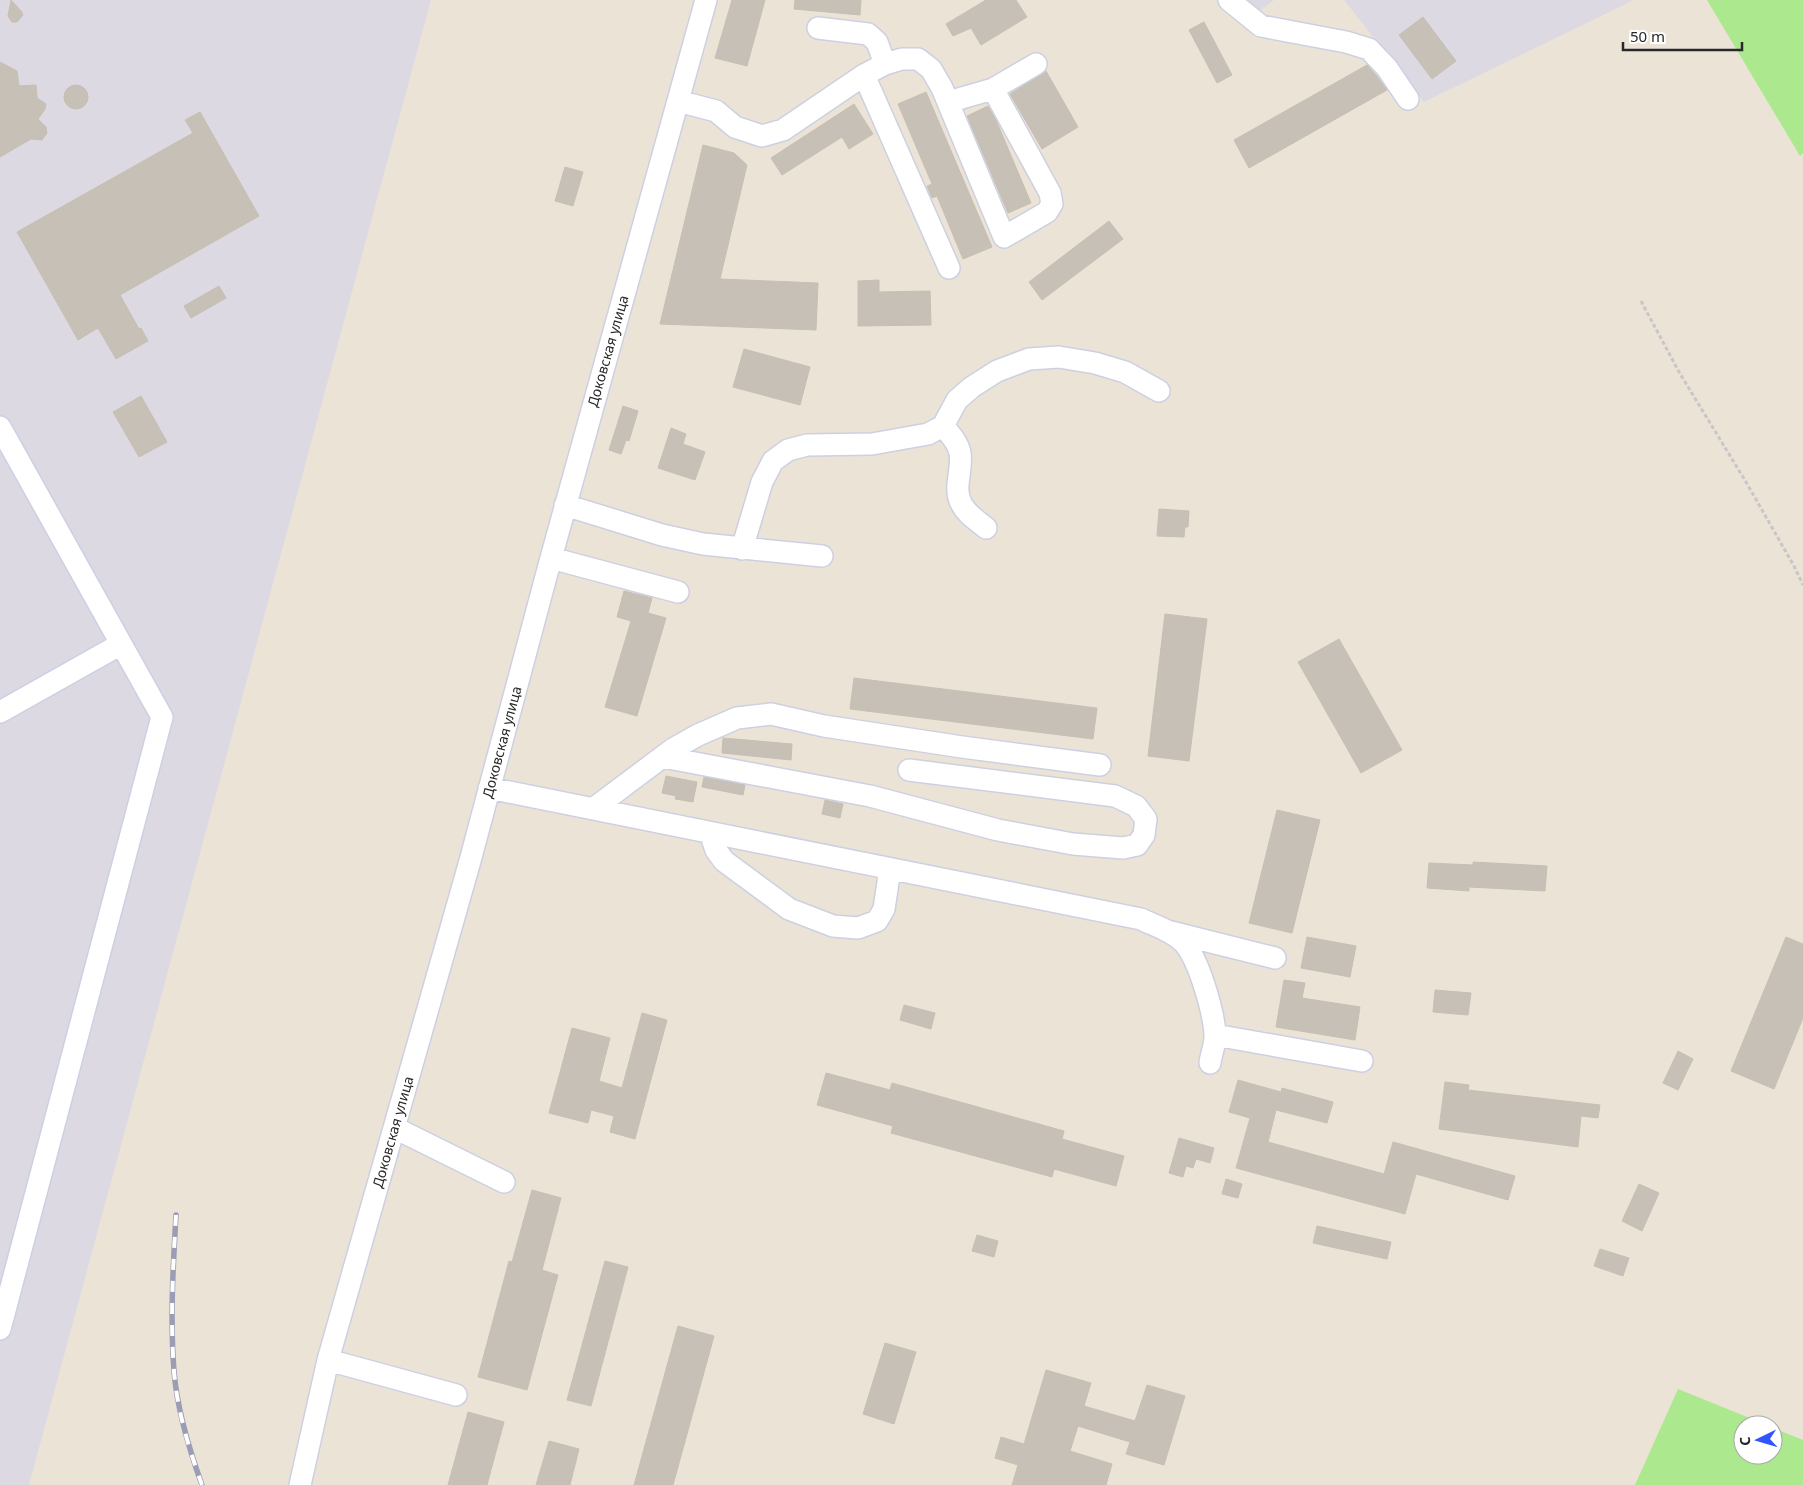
<svg xmlns="http://www.w3.org/2000/svg" width="1803" height="1485" font-family="'Noto Sans',sans-serif">
  <style>
    .industrial { fill: #dcd9e3 }
    .green { fill: #abe88e }
    .building { fill: #c7c0b7; stroke: #c7bfb1 }
    .lines { fill: none; stroke-linecap: round; stroke-linejoin: round }
    .minor-casing { stroke: #cdd0e2; stroke-width: 24 }
    .path { stroke: #c7c7c7; stroke-width: 3; stroke-dasharray: 4 2.5; stroke-linecap: butt }
    .minor { stroke: #fff; stroke-width: 21 }
    .rail-casing { stroke: #9a9db4; stroke-width: 5.5 }
    .rail { stroke: #fff; stroke-width: 4; stroke-dasharray: 11; stroke-linecap: butt }
    .labels { text-anchor: middle; stroke-width: 4; stroke-linejoin: round; paint-order: stroke }
    .street-label { font-size: 14px; fill: #282828; stroke: #fff }
  </style>
  <rect width="100%" height="100%" fill="#ece3d7"/>
  <path class="industrial" d="M0,0H431L29,1485H0Z
    M1239,0H1274L1257,13Z
    M1344,0H1634L1424,102Z"/>
  <path class="green" d="M1707,0H1803V153L1800,156Z
    M1678,1389L1767,1425H1743V1455H1773V1428L1803,1440V1485H1635Z"/>
  <path class="building" d="M11,0L21,11L23,15L17,22H12L8,16Z
    M732,0H765L747,66L715,58Z
    M795,0H861L860,15L794,9Z
    M986,0H1016L1027,17L981,45L971,28L953,36L946,24Z
    M1423,17L1456,61L1432,79L1399,35Z
    M1204,22L1232,75L1217,83L1189,30Z
    M0,62L17,71L19,86L36,85L37,98L46,104L45,109L38,119L46,127L47,133L42,140L31,139L0,157Z
    M1367,65L1377,76L1387,90L1249,168L1234,140Z
    M1046,71L1078,127L1042,149L1010,94Z
    M64 97a12 12 0 1 1 24 0a12 12 0 1 1-24 0Z
    M926,92L992,247L963,259L937,196L932,198L927,186L932,184L898,104Z
    M854,104L873,134L849,149L842,137L782,175L771,158Z
    M988,106L996,120L1031,203L1008,213L967,116Z
    M200,112L259,216L120,295L139,329L141,328L148,341L116,359L98,328L78,340L17,232L193,133L185,120Z
    M703,145L734,153L747,165L720,279L818,283L816,330L660,324Z
    M565,167L583,172L573,206L555,201Z
    M1109,221L1123,239L1042,300L1029,282Z
    M879,280V292L930,291L931,325L858,326V281Z
    M219,286L226,298L191,318L184,306Z
    M744,349L810,367L800,405L733,387Z
    M141,396L167,442L139,457L113,412Z
    M623,406L638,411L629,441L626,440L621,454L609,450Z
    M671,428L686,434L683,444L705,452L695,480L658,468Z
    M1159,509L1189,511L1188,527H1185L1184,537L1157,536Z
    M624,591L652,598L648,613L666,618L637,716L605,707L631,621L617,617Z
    M1165,614L1207,619L1189,761L1148,756Z
    M1339,639L1402,750L1361,773L1298,662Z
    M854,678L1097,708L1093,739L850,709Z
    M723,738L792,744L791,760L722,753Z
    M666,776L697,782L693,802L675,799L676,796L662,793Z
    M704,777L745,785L743,795L702,787Z
    M825,800L843,804L840,818L822,814Z
    M1277,810L1320,820L1292,933L1249,923Z
    M1473,862L1547,866L1545,891L1469,887V891L1427,888L1429,863L1473,865Z
    M1307,937L1356,946L1350,977L1301,968Z
    M1786,937L1803,944V1018L1774,1089L1731,1071Z
    M1284,980L1305,983L1302,998L1360,1007L1355,1040L1276,1027Z
    M1435,990L1471,993L1468,1015L1433,1012Z
    M904,1005L935,1013L931,1029L900,1020Z
    M642,1013L667,1020L635,1139L610,1132L614,1116L591,1110L588,1123L549,1113L572,1028L610,1038L599,1081L622,1088Z
    M1678,1051L1693,1059L1678,1090L1663,1083Z
    M826,1073L890,1090L892,1083L1064,1131L1062,1139L1124,1156L1116,1186L1054,1169L1052,1177L891,1133L893,1126L817,1105Z
    M1238,1080L1281,1092L1282,1088L1333,1102L1327,1123L1276,1110L1268,1142L1384,1174L1393,1142L1515,1176L1508,1200L1416,1174L1405,1214L1236,1168L1250,1118L1229,1112Z
    M1445,1082L1469,1085L1468,1090L1600,1105L1598,1118L1581,1116L1578,1147L1439,1129Z
    M1179,1138L1214,1148L1210,1163L1196,1159L1193,1168L1186,1166L1183,1177L1169,1173Z
    M1226,1179L1242,1184L1238,1198L1222,1194Z
    M1639,1184L1659,1193L1642,1231L1622,1221Z
    M532,1190L561,1198L542,1270L558,1275L527,1390L478,1377L509,1261L512,1262Z
    M1317,1226L1391,1242L1387,1259L1313,1243Z
    M977,1235L998,1241L994,1257L972,1251Z
    M1600,1249L1629,1258L1623,1276L1594,1266Z
    M605,1261L628,1267L591,1406L567,1400Z
    M678,1326L714,1336L673,1485H634Z
    M885,1343L916,1352L894,1424L863,1414Z
    M1046,1370L1091,1383L1084,1406L1135,1421L1147,1385L1185,1396L1164,1465L1126,1454L1130,1442L1078,1426L1070,1451L1112,1464L1106,1485H1012L1018,1465L995,1458L1001,1437L1024,1444Z
    M468,1412L504,1422L487,1485H448Z
    M549,1441L579,1449L570,1485H536Z"/>
  <g class="lines">
    <defs>
      <path id="minor" d="M1229,0L1261,26L1346,42L1369,49L1387,68L1408,99
        M818,28L868,34L877,42L885,64
        M864,75L949,268
        M678,101L716,111L735,127L762,136L783,130L864,75L885,64L902,59H918L931,69L942,88L1004,237L1047,212L1052,204L1050,193L993,89
        M948,102L993,89L1036,64
        M943,426C950,434 958,442 960,453C963,469 953,488 961,503C966,514 978,521 986,528
        M0,427L162,717L0,1329
        M565,505L662,535L703,544L822,556
        M742,549L762,482L773,461L788,450L807,445L872,444L928,434L943,426L957,400L972,387L997,371L1029,359L1059,357L1095,363L1125,372L1159,391
        M551,558L678,592
        M0,712L121,644
        M663,757L870,796L998,830L1073,844L1123,848L1137,845L1144,835L1146,819L1136,806L1115,796L909,770
        M489,788L1141,919C1155,926 1173,931 1184,943C1199,960 1213,1010 1215,1033C1216,1043 1211,1054 1210,1063
        M593,809L673,749L698,735L737,718L771,714L824,726L962,747L1100,765
        M710,833L716,850L724,861L789,909L833,926L858,928L877,921L884,909L890,869
        M1171,932L1275,958
        M1215,1035L1362,1061
        M395,1128L504,1182
        M328,1360L456,1395
        M300,1485L328,1360L470,861L551,558L706,0"/>
    </defs>
    <use href="#minor" class="minor-casing"/>
    <path class="path" d="M1641,301L1679,372L1746,482L1794,566L1803,585"/>
    <use href="#minor" class="minor"/>
    <defs>
      <path id="rail" d="M176,1215C173,1267 170,1319 174,1371C177,1410 189,1449 202,1485"/>
    </defs>
    <use href="#rail" class="rail-casing"/>
    <use href="#rail" class="rail"/>
  </g>
  <g class="labels">
    <g class="street-label">
      <text transform="translate(608 351) rotate(-74)" y="5">Доковская улица</text>
      <text transform="translate(502 742) rotate(-75)" y="5">Доковская улица</text>
      <text transform="translate(393 1132) rotate(-74)" y="5">Доковская улица</text>
    </g>
  </g>
  <g transform="translate(1758 1440) rotate(265)"><circle r="24" fill="#ffffff" stroke="#a9a9a9"/>
  <path d="M0-4L9 19L0 12L-9 19Z" fill="#3154ff"/>
  <text y="-8" font-size="14" font-weight="bold" text-anchor="middle" fill="#282828">С</text>
  </g>
  <path d="M1623 42v8h119v-8" fill="none" stroke="#282828" stroke-width="2.5"/>
  <text x="1630" y="42" font-size="15" fill="#282828" stroke="#ffffff" stroke-width="4" paint-order="stroke">50 m</text>
</svg>
